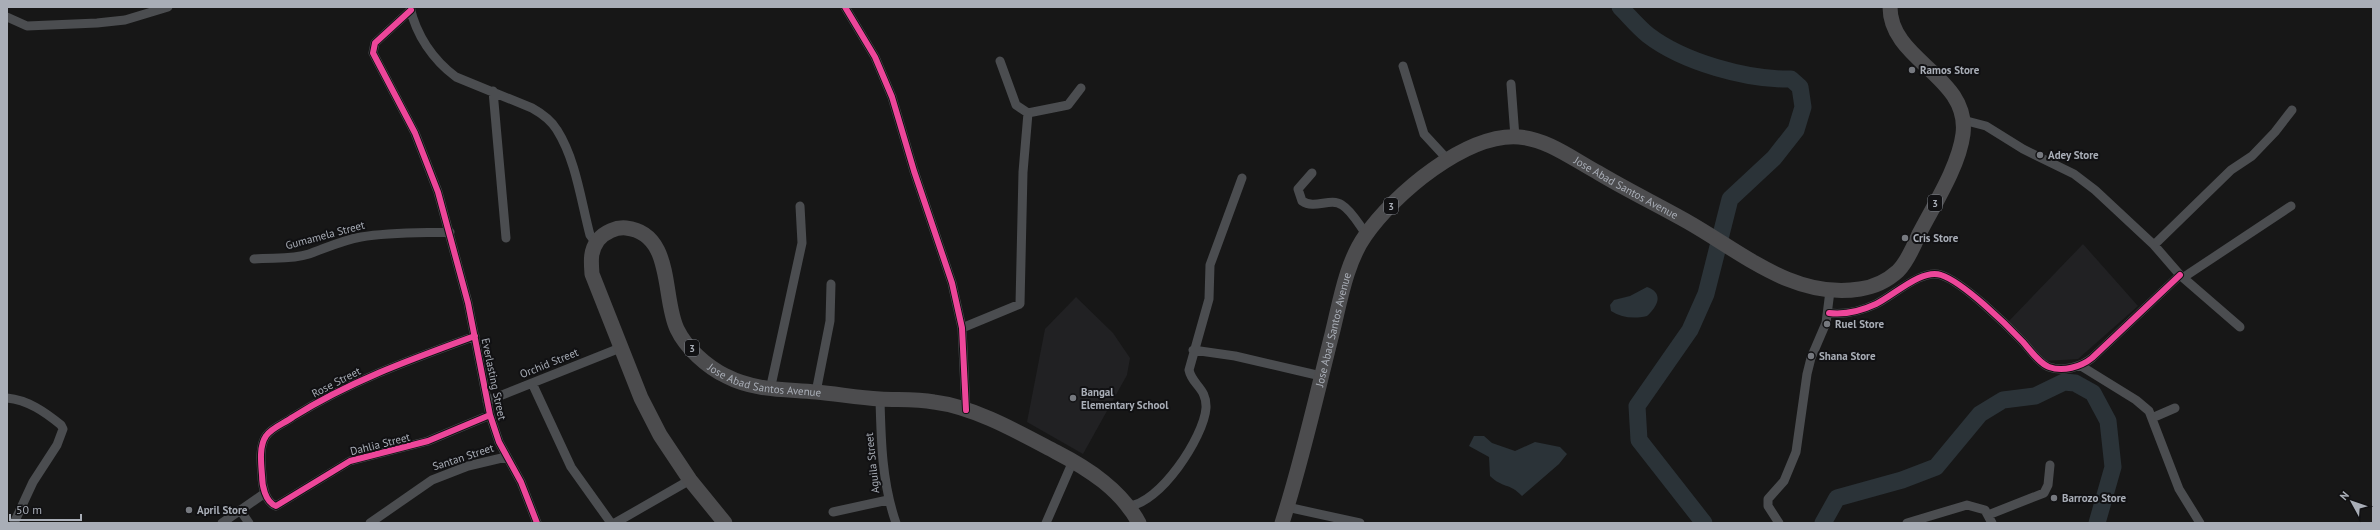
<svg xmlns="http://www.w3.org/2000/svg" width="2380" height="530" font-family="'PT Sans',sans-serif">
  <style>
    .built { fill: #212123 }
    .water { fill: #2b3338 }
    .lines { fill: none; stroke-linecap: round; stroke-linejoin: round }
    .river { stroke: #2b3338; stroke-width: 17 }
    .minor { stroke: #4b4d50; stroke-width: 9 }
    .trunk { stroke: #4c4c4e; stroke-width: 15 }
    .cycleway-casing { stroke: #111113; stroke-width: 8 }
    .cycleway { stroke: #ed469a; stroke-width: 6 }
    .poi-dot { fill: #76797f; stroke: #111113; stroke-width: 1.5 }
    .labels { text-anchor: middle; stroke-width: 4; stroke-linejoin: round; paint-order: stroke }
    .shield { fill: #111113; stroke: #7b7f86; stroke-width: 1 }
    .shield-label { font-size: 10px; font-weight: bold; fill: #a9aeb7 }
    .poi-label { font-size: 11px; font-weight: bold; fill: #a9aeb7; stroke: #111113; text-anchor: start }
    .street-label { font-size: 11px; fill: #a9aeb7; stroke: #111113 }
  </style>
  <rect width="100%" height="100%" fill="#171717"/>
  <path class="built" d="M2083,244L2138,306L2078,359L2045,361L2008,322Z
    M1076,297L1113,333L1130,358L1127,375L1083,454L1027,422L1045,329Z"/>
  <path class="water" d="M1647,287C1664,293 1658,306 1647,316C1634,319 1622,318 1611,311L1610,305L1614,300L1630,296Z
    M1474,436H1484L1492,443L1515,451L1535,442L1560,447L1567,454L1559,464L1522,496C1510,483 1502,488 1490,476L1489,457L1469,446Z"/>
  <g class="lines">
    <path class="river" d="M1620,7C1629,16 1638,27 1648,35C1683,62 1747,80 1791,79L1800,87L1803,107L1796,130L1774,158L1730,199L1706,294L1690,330L1637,406L1639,440L1704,523
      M1823,523L1837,498L1902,480L1936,467L1980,414L2003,400L2035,396L2064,382L2075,383L2093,393L2108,421L2113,467L2097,523"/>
    <path class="minor" d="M410,7C416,35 433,60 456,77L532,108C541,113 551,120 557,130C576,160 581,201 590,235L596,243
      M845,7L875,57L892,97L914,171L952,283L962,328L966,410
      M411,10L375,43L373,53L415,133L438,192L468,303L490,415L499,442L521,482L537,523
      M7,17L27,26L97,23L125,20L168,7
      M1403,66L1424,134L1448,160
      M1511,84L1515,137
      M493,91L506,238
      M1028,113L1068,105L1081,88
      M1963,120L1986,126L2023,149L2074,174L2095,190L2154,245L2180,275L2240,327
      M1312,173L1298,189L1302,201C1315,210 1330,197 1342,205C1352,211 1359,225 1366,234
      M2154,245L2231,170L2252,156L2275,132L2292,110
      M254,259C272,257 291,260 309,254C326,248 343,240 361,237C390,232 421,233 450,232
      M2184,277L2291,206
      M1829,313C1846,315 1861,311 1876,304C1893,296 1922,268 1941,275C1963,282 2007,325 2023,342C2030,350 2040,364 2049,367C2063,372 2081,367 2092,358L2180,275
      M962,328L1020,304L1023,172L1028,113L1016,105L1000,61
      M475,336C412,359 350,381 293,417C285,423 271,428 266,436C259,446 261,463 262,475C262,485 265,502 276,506L350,461L428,441L490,415
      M1193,350L1235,356L1321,376
      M2081,366L2136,400L2149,411L2179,489L2200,523
      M532,383L571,467L611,523
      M770,390L802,243L800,206
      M816,392L830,321L831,284
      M7,398C28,400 45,412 61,425L63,429L57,445L33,482L14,523
      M880,399C881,441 882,483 896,523
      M487,401L620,348
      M2152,418L2175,408
      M1128,506C1159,505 1204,437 1206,408C1207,388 1192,385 1189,370L1209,299L1210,265L1242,178
      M1287,507L1360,523
      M240,510L249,523
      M833,512L888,500
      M1988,515L2044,493L2048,485L2050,465
      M222,523L265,493
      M370,523L432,480L468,466L506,457
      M615,523L690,480
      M1046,523L1073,461
      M1779,523L1768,506V499L1784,481L1796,452L1807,374L1811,358L1826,323L1830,291
      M1907,523L1967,505L1985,510L1992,523"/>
    <g class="trunk">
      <path id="s1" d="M725,523L690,480L660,435L641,398L592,274C591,261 590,251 598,240C605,232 616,227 626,228C674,233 662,298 677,329C686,348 707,367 726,376C755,391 785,389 816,392C838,394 859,398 880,399C898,400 916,399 934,402C975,407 1020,433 1056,452C1089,469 1121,490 1139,523"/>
      <path id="s2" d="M1282,523C1302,461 1316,397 1332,334C1340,302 1346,263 1365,236C1394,194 1466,133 1519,137C1547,139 1573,159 1597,172C1627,190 1658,205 1688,222C1741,252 1795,300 1860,289C1874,287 1887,281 1898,271C1907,262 1914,246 1919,234C1934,205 1959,166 1963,134C1970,76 1890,61 1890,7"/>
    </g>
    <defs>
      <path id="cycleway" d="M845,7L875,57L892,97L914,171L952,283L962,328L966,410
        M411,10L375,43L373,53L415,133L438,192L468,303L490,415L499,442L521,482L537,523
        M1829,313C1846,315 1861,311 1876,304C1893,296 1922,268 1941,275C1963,282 2007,325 2023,342C2030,350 2040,364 2049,367C2063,372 2081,367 2092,358L2180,275
        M475,336C412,359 350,381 293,417C285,423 271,428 266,436C259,446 261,463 262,475C262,485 265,502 276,506L350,461L428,441L490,415"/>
    </defs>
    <use href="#cycleway" class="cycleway-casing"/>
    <use href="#cycleway" class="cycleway"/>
  </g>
  <g class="poi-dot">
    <circle cx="1912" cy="70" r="4"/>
    <circle cx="2040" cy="155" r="4"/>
    <circle cx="1905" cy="238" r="4"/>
    <circle cx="1827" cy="324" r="4"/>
    <circle cx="1811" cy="356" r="4"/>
    <circle cx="1073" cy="398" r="4"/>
    <circle cx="2054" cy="498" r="4"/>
    <circle cx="189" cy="510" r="4"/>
  </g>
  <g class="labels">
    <g class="shield">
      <rect x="1928" y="195" width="14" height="16" rx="3"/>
      <rect x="1384" y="198" width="14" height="16" rx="3"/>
      <rect x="685" y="340" width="14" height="16" rx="3"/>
    </g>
    <g class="shield-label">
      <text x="1935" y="207">3</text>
      <text x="1391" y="210">3</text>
      <text x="692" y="352">3</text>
    </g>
    <g class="poi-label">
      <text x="1920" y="74">Ramos Store</text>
      <text x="2048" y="159">Adey Store</text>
      <text x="1913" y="242">Cris Store</text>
      <text x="1835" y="328">Ruel Store</text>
      <text x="1819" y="360">Shana Store</text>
      <text x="1081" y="396">Bangal<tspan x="1081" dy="13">Elementary School</tspan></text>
      <text x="2062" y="502">Barrozo Store</text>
      <text x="197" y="514">April Store</text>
    </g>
    <g class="street-label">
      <text dy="4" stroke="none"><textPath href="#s2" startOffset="608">Jose Abad Santos Avenue</textPath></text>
      <text transform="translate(325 235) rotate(-15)" y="4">Gumamela Street</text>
      <text dy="4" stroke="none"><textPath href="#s2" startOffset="200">Jose Abad Santos Avenue</textPath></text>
      <text transform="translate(549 363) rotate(-22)" y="4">Orchid Street</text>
      <text dy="4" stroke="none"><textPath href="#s1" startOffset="581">Jose Abad Santos Avenue</textPath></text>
      <text transform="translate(494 379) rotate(78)" y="4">Everlasting Street</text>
      <text transform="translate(336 382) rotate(-27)" y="4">Rose Street</text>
      <text transform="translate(380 444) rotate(-14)" y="4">Dahlia Street</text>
      <text transform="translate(463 457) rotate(-18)" y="4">Santan Street</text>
      <text transform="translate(872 463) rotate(-96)" y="4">Aguila Street</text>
    </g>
  </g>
  <rect width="2380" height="530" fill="none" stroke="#a9aeb7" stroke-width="16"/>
  <g transform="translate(2352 502) rotate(310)" stroke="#111113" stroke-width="3" paint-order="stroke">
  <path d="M0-3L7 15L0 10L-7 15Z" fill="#a9aeb7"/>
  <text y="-6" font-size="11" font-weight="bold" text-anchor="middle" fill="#a9aeb7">N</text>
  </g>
  <path d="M10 514v6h71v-6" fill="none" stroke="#a9aeb7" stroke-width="2"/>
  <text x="16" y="514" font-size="12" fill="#a9aeb7" stroke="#111113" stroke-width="3" paint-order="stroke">50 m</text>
</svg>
